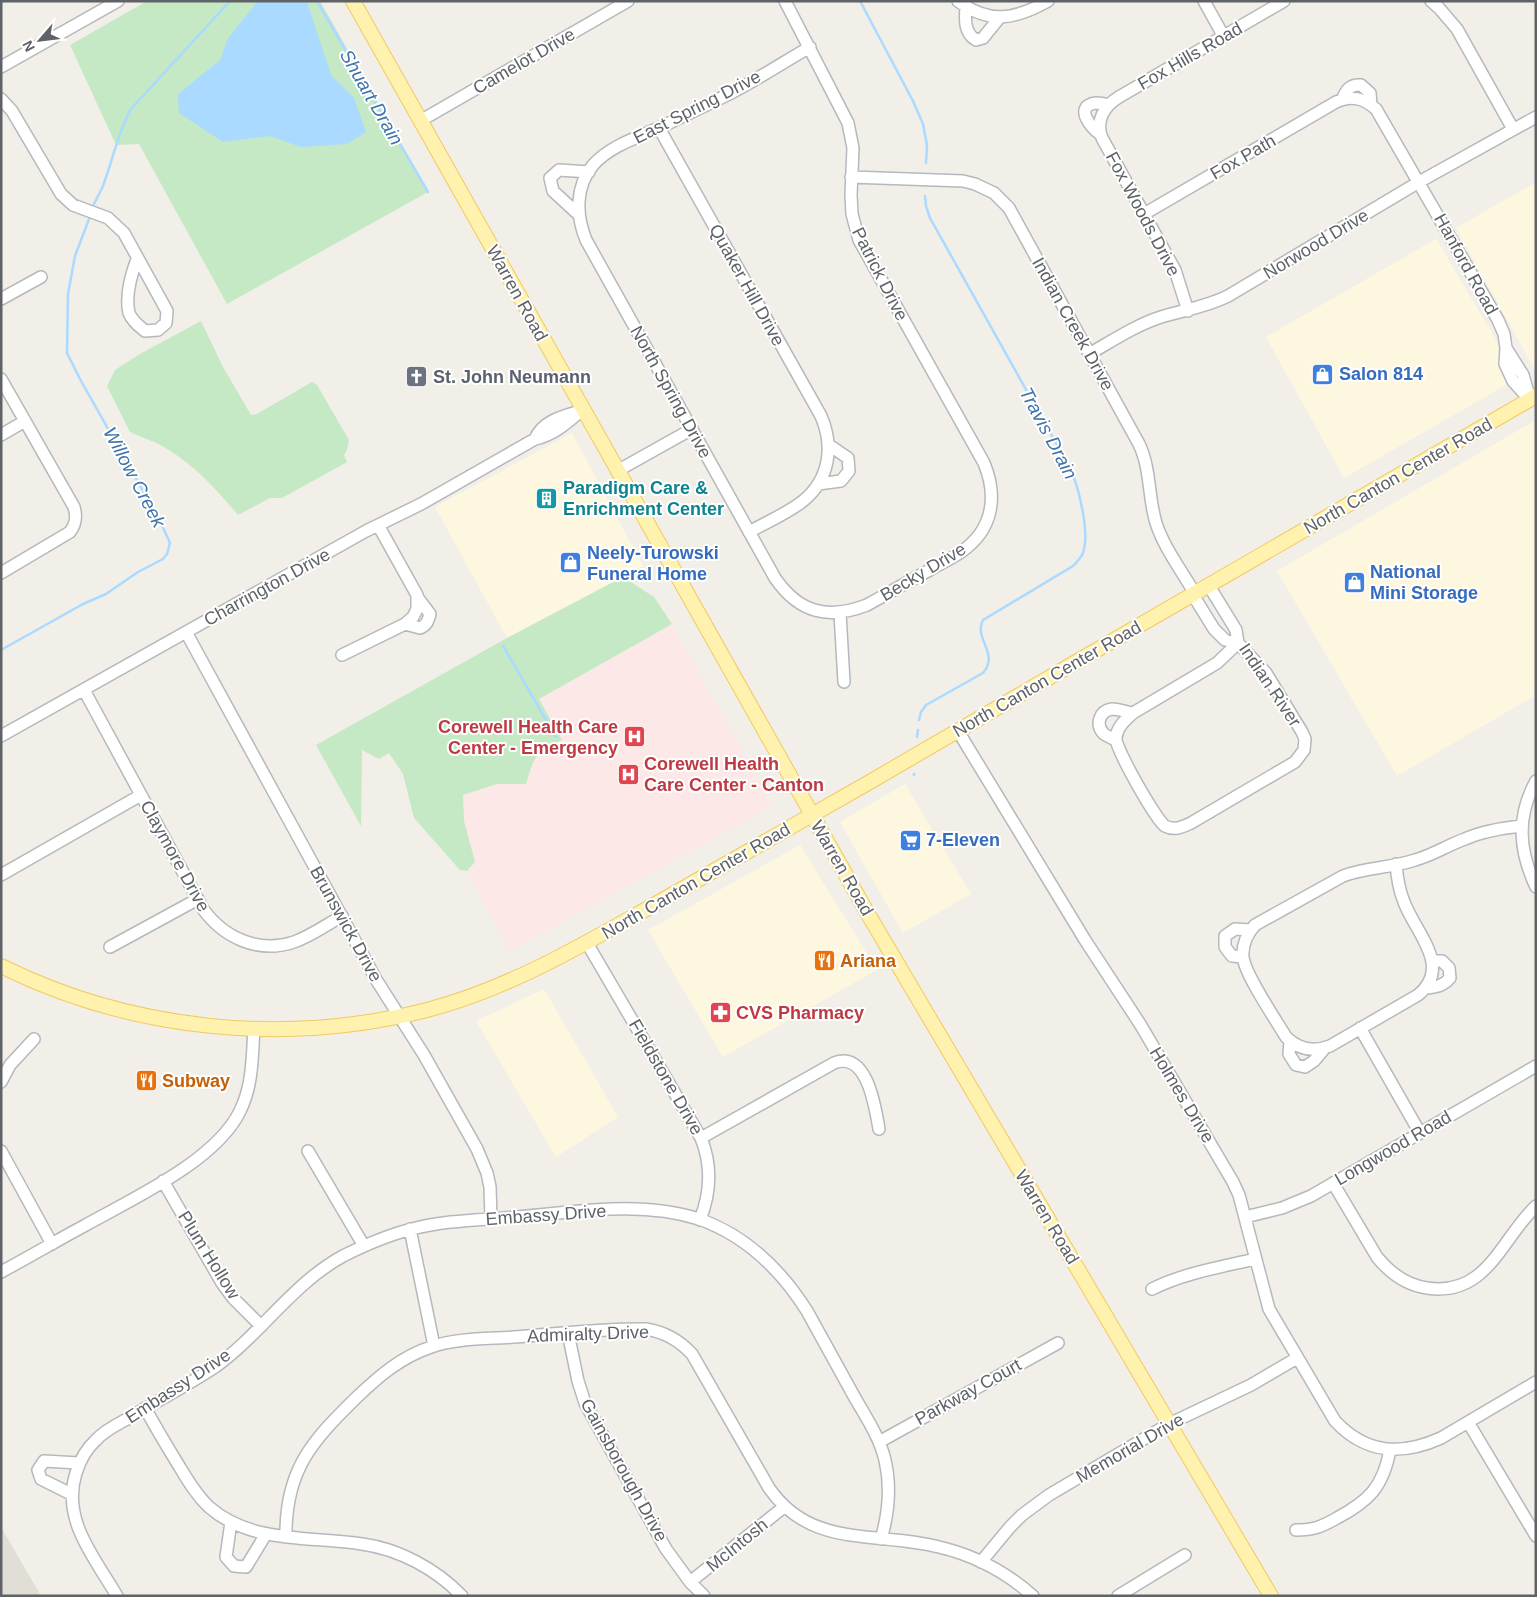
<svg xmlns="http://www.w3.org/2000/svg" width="1537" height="1597" font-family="Arial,sans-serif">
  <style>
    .commercial { fill: #fef7e0 }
    .education { fill: #e1ded6 }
    .medical { fill: #fce8e6 }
    .green { fill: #c5e8c5 }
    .water { fill: #aadaff }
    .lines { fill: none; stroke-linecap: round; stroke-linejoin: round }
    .stream { stroke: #aadaff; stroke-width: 2.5 }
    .minor-casing { stroke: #b5b8bc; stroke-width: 14 }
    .major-casing { stroke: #f2c960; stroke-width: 16 }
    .minor { stroke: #fff; stroke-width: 11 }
    .major { stroke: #fff2af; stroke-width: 14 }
    .labels { text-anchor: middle; stroke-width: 4; stroke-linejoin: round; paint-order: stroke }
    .street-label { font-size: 18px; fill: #5f6368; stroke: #fff }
    .shop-label { font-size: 18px; font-weight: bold; fill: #366cbe; stroke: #fff; text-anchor: start }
    .worship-label { font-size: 18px; font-weight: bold; fill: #5b616d; stroke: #fff; text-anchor: start }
    .culture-label { font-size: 18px; font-weight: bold; fill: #0d838f; stroke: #fff; text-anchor: start }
    .health-label { font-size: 18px; font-weight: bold; fill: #be3a42; stroke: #fff; text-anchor: start }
    .food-label { font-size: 18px; font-weight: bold; fill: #c56008; stroke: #fff; text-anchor: start }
    .water-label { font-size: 19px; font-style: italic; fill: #4174aa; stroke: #fff }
  </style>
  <rect width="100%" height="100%" fill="#f1efe8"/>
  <path class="commercial" d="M1536,182V367L1534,368L1456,228Z
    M1436,239L1498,343L1506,385L1344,478L1266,337Z
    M1536,420V695L1397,776L1277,571Z
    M572,433L643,566L507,638L435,507Z
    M905,784L971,894L903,933L840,822Z
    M800,845L877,970L723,1057L648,930Z
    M544,989L618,1117L556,1157L476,1021Z"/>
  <path class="education" d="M1,1527L41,1596H1Z"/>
  <path class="medical" d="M672,624L773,806L510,951L434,811L561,740L539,699Z"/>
  <path class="green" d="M147,1H320L428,192L227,304L139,144L116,145L70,45Z
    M201,321L223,367L251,415L257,414L312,382L317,385L349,440L347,450L344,455L347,462L282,498H270L238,515C218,491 196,467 169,450C157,442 143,438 130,432L107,386L115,370L140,354Z
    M623,577L654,597L672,624L539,699L562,740C534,755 535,754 526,784H497L463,795L464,821L475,862L467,871L460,870L414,818L403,774L389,753L379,759L362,750L361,826L316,745L507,638Z"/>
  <path class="water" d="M258,1L307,2L331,75L354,98L366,132L347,144L301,147L270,136L223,142L179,113L178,94L220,60L228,38Z"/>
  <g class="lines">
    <path class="stream" d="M317,1L428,192
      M860,1L913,101L923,124L927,145L926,163
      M94,204C97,197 102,190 104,183C113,159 118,132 131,109L230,1
      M503,646L556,737
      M1,650L83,604L106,594L138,572L163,559L167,554L170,543L161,523L80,379L67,353L68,294L75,256L89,219
      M919,720L921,712L926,705L983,673C1000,654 973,638 983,620L1073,566C1077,562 1081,558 1083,553C1090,533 1079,489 1071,470L930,218L926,206L925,196
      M917,737L918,730
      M914,775V774"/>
    <defs>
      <path id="minor" d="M785,1L848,123L853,148L851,195L852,214L859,240L984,463C998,497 993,530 961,552C951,559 939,564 928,571C907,582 887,594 867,605C828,620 799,613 775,578L586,240C576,215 575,187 593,165C610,146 636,138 659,128C683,116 707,105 731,93C758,79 784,62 810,47
        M958,1C990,25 1016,19 1048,1
        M1204,1L1224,37
        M1431,1L1439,8L1457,29L1513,129
        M966,7C965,19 964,33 976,40L983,38L1000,17
        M1,67L118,1
        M1,99L12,111L61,194L73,205L108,218L124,233L167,311L166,323L158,330L145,331C139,326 132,321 129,313C125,296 131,275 137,259
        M1342,100C1346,90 1350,84 1361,85L1370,93L1371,105
        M420,121L628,1
        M659,128L821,416C834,446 830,479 803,501C788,513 767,522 749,532
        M1100,134C1091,128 1073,106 1096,103C1100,103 1105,104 1109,105
        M851,177L963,181L975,184L994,193L1009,208L1139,444C1151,469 1148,497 1156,523C1164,548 1182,571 1195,594
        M578,214L553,191L550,178L559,170L589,172
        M1144,214L1336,102C1352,95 1363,98 1376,109L1498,320L1504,334L1506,348L1505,364L1513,381L1530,400
        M1,299L41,277
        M1188,311L1175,270L1102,138C1095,121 1104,106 1119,97L1284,1
        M1506,348L1523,375L1529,396
        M1089,354C1112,341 1136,325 1161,317C1184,310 1206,307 1228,296L1419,182L1536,117
        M1,379L74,507C77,517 76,524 70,532L1,573
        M1,435L25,421
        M535,439C542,422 560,417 577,412
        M617,471L692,429
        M818,484L841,481L849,471L848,458L829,445
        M1209,586L1236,630L1238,643L1266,673L1302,732L1305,739L1304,750L1295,762L1191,823C1182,827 1175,831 1165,826C1156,820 1115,748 1116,738C1117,727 1125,720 1133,713L1217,663L1238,643
        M1193,595L1214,629L1225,640L1238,643
        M840,613L844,682
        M405,624L420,628C427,625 428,621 430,614L418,598
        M186,632L377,981L424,1055L477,1149L487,1173L490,1187L491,1219
        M342,655L405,624L413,617L417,609V595L378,525
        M84,690L203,909C224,938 259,954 294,942C311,936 326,925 342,916
        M958,731L1085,940L1140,1024L1233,1182L1239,1195L1269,1309L1335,1421C1366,1454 1401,1456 1441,1438L1536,1382
        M1,736L366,531L421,504L535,439C554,435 568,422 582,410
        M1115,740C1112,738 1107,736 1104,734C1095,725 1099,711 1112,709C1118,709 1126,712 1133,713
        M1536,781C1516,817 1519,851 1536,887
        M1396,864C1397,877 1399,890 1404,902C1415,932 1453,967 1418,995L1330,1046C1314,1052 1299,1050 1286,1037C1276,1020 1245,975 1243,957C1242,945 1247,934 1255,925L1343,876C1366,867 1392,868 1415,860C1433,855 1448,845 1465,839C1483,831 1502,828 1522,826
        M1,875L141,795
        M587,943L701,1138C712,1165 711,1192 700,1220
        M110,947L198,899
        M1243,957L1232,956L1225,947V936L1235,929L1251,930
        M1426,988C1437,987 1443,986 1450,978L1449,968L1442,961H1433
        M1360,1028L1420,1133
        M1290,1041L1289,1054L1296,1065L1305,1067L1314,1061L1325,1048
        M1,1082L10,1065L34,1039
        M701,1138L834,1063C867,1050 875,1106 879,1129
        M1,1151L52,1244
        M308,1151L364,1246
        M163,1181L222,1283L233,1298L260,1325
        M1333,1183L1377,1257C1390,1273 1406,1285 1427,1288C1487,1297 1501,1239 1536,1206
        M1245,1217L1282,1208L1311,1196L1536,1066
        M410,1229L434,1346
        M1,1272C29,1257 56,1241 84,1226C132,1199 216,1161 240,1111C253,1085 252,1057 254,1029
        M1152,1289C1184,1273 1221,1267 1255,1259
        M568,1333L578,1381L585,1403L666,1549L690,1582L704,1596
        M145,1408C155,1426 165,1443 176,1461C186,1477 195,1494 209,1507C251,1544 311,1536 362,1544C399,1549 436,1569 462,1596
        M1468,1422L1536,1536
        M879,1442L1058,1343
        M71,1494L41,1479L38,1470L44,1461L79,1463
        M231,1522L226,1557L234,1566L246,1567L266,1534
        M1296,1530C1314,1530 1321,1527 1337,1518C1369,1501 1383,1487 1390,1450
        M286,1537C285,1470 312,1441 357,1397C379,1376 401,1357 431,1347C457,1338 487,1339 514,1337C558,1334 602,1328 646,1329C665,1332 679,1340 692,1354L769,1488C811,1549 876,1531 939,1547C973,1555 1006,1572 1033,1596
        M981,1562L1010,1527L1022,1515L1049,1495L1169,1424L1251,1385L1297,1358
        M690,1582L784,1507
        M117,1596C95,1558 61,1520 76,1473C80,1460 86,1449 96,1440C105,1430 118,1424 129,1418C157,1401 188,1385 215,1367C261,1334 292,1284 343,1256C365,1245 388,1235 412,1229C446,1220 482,1220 516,1217C576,1212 641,1200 699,1219C747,1236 781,1270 807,1311C823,1340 839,1369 855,1398C866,1417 880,1438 885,1460C891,1486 889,1512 881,1539
        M1118,1596L1185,1555"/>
      <path id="major" d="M353,1L868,914L1271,1596
        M1,966C132,1031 286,1046 427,1010C511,988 584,944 659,902C729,862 799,823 868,783C1090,653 1313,526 1536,396"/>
    </defs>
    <use href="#minor" class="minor-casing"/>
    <use href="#major" class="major-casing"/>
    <use href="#minor" class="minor"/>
    <use href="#major" class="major"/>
  </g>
  <defs>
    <symbol id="shop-square" viewBox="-11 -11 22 22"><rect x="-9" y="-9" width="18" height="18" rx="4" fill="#3f7fe0" stroke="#fff"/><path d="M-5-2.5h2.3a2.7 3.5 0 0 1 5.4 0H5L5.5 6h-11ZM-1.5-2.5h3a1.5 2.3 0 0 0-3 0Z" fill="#fff"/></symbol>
    <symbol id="church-square" viewBox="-11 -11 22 22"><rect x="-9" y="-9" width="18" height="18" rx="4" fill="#6b7280" stroke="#fff"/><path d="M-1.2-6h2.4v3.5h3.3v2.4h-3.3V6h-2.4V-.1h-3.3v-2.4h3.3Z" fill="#fff"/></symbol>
    <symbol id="building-square" viewBox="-11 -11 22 22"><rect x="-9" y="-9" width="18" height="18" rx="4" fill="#0f9aa8" stroke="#fff"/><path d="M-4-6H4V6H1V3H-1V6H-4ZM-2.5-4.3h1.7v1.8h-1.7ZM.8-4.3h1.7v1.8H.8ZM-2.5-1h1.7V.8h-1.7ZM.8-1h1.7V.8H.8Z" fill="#fff"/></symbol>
    <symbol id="hospital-square" viewBox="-11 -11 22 22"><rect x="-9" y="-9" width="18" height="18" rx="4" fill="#e0444e" stroke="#fff"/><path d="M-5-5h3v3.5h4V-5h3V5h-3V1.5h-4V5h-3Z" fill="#fff"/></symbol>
    <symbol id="supermarket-square" viewBox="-11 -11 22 22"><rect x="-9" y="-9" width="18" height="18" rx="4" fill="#3f7fe0" stroke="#fff"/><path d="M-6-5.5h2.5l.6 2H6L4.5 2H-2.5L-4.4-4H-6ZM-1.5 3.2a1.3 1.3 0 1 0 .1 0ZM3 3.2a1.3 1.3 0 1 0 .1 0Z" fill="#fff"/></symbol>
    <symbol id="restaurant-square" viewBox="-11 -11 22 22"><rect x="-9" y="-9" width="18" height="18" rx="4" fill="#e8710a" stroke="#fff"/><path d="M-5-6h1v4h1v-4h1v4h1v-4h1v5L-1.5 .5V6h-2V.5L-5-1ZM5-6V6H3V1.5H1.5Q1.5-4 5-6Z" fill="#fff"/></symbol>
    <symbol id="pharmacy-square" viewBox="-11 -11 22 22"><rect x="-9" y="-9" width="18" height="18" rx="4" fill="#e0444e" stroke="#fff"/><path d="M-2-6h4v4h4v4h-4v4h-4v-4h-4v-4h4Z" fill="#fff"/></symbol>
  </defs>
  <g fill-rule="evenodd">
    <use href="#shop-square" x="1310" y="362" width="25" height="25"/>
    <use href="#church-square" x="404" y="364" width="25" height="25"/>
    <use href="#building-square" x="534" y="486" width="25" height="25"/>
    <use href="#shop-square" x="558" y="550" width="25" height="25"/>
    <use href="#shop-square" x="1342" y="570" width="25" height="25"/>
    <use href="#hospital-square" x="622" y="724" width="25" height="25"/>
    <use href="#hospital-square" x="616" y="762" width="25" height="25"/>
    <use href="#supermarket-square" x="898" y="828" width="25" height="25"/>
    <use href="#restaurant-square" x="812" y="948" width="25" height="25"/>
    <use href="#pharmacy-square" x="708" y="1000" width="25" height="25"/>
    <use href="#restaurant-square" x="134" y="1068" width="25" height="25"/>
  </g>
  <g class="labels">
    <g class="street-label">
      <text transform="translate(1190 56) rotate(-30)" y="6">Fox Hills Road</text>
      <text transform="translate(524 61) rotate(-30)" y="6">Camelot Drive</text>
      <text transform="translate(697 107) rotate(-27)" y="6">East Spring Drive</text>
      <text transform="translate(1243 157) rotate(-30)" y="6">Fox Path</text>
      <text transform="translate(1143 214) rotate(62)" y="6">Fox Woods Drive</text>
      <text transform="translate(1316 244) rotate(-31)" y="6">Norwood Drive</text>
      <text transform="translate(1466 264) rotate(61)" y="6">Hanford Road</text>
      <text transform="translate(880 274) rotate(63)" y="6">Patrick Drive</text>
      <text transform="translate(747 285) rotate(61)" y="6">Quaker Hill Drive</text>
      <text transform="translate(517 293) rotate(61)" y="6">Warren Road</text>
      <text transform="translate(1073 324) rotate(61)" y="6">Indian Creek Drive</text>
      <text transform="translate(671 392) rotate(61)" y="6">North Spring Drive</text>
      <text transform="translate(1398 476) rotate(-30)" y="6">North Canton Center Road</text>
      <text transform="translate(923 572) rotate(-31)" y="6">Becky Drive</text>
      <text transform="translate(267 587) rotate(-29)" y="6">Charrington Drive</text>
      <text transform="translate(1047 679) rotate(-30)" y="6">North Canton Center Road</text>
      <text transform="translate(1270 685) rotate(56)" y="6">Indian River</text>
      <text transform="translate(175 856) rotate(61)" y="6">Claymore Drive</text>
      <text transform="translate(842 868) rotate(60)" y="6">Warren Road</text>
      <text transform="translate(696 881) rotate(-30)" y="6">North Canton Center Road</text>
      <text transform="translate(346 924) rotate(61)" y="6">Brunswick Drive</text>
      <text transform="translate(666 1077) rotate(60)" y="6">Fieldstone Drive</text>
      <text transform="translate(1182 1095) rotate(59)" y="6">Holmes Drive</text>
      <text transform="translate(1393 1148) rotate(-30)" y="6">Longwood Road</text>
      <text transform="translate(546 1215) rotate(-4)" y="6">Embassy Drive</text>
      <text transform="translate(1047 1217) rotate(59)" y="6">Warren Road</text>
      <text transform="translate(209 1255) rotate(58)" y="6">Plum Hollow</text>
      <text transform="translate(588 1334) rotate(-2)" y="6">Admiralty Drive</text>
      <text transform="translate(178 1386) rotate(-33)" y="6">Embassy Drive</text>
      <text transform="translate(968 1392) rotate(-29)" y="6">Parkway Court</text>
      <text transform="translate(1130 1448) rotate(-30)" y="6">Memorial Drive</text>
      <text transform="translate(624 1470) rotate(61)" y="6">Gainsborough Drive</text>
      <text transform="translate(737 1545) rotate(-39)" y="6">McIntosh</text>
    </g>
    <g class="shop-label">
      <text x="1339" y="380">Salon 814</text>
      <text x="587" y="559">Neely-Turowski<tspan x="587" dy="21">Funeral Home</tspan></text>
      <text x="1370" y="578">National<tspan x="1370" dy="21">Mini Storage</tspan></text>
      <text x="926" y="846">7-Eleven</text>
    </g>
    <g class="worship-label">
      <text x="433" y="383">St. John Neumann</text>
    </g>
    <g class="culture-label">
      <text x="563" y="494">Paradigm Care &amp;<tspan x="563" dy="21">Enrichment Center</tspan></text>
    </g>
    <g class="health-label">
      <text x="618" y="733" text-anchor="end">Corewell Health Care<tspan x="618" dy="21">Center - Emergency</tspan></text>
      <text x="644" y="770">Corewell Health<tspan x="644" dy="21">Care Center - Canton</tspan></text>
      <text x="736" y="1019">CVS Pharmacy</text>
    </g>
    <g class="food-label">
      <text x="840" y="967">Ariana</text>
      <text x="162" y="1087">Subway</text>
    </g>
    <g class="water-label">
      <text transform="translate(372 97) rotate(60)" y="7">Shuart Drain</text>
      <text transform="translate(1049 433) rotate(62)" y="7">Travis Drain</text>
      <text transform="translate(135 477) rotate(62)" y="7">Willow Creek</text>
    </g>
  </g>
  <rect width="1537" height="1597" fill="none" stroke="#5f6368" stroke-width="5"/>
  <g transform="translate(40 40) rotate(242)" stroke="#ffffff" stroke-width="4" paint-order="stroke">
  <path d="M0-4L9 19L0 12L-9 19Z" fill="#5f6368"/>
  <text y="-8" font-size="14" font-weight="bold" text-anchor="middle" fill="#5f6368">N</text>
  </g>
</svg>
